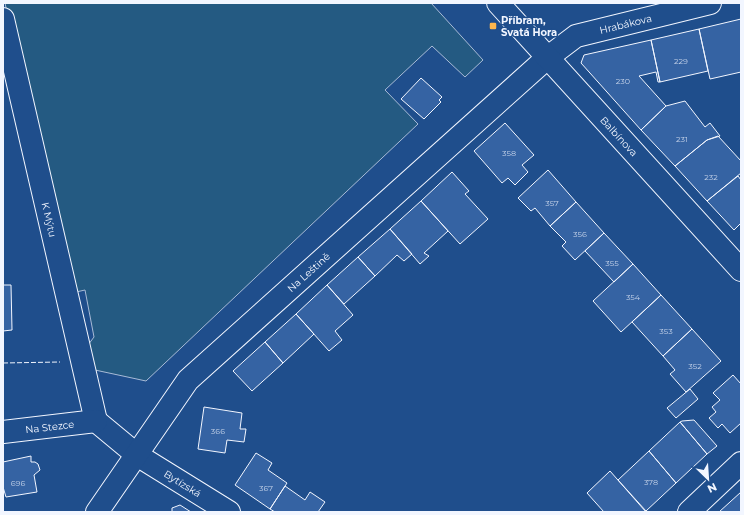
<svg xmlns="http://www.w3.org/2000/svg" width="744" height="515" font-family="Montserrat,sans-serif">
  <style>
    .green { fill: #245a82; stroke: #a8bbd7 }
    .building { fill: #3563a3; stroke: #f2f6ff }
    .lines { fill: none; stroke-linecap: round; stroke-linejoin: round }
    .minor-casing { stroke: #f2f6ff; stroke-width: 24 }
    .secondary-casing { stroke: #f2f6ff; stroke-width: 24 }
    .minor { stroke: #1f4e8c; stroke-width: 22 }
    .secondary { stroke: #1f4e8c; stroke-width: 22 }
    .fence { stroke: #f2f6ff; stroke-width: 1; stroke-dasharray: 5 2; stroke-linecap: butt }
    .poi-dot { fill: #ffb74d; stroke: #1f4e8c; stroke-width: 1.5 }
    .labels { text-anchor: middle; stroke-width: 3; stroke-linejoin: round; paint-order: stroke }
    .number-label { font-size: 8px; fill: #c3d1e8 }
    .poi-label { font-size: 10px; font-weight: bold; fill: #f2f6ff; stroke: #1f4e8c; text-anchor: start }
    .street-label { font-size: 10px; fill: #f2f6ff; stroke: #1f4e8c }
  </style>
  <rect width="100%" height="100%" fill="#1f4e8c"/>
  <path class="green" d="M5,3H431L483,60L465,77L432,46L385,90L418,124L146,381L95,370L88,345L94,337L85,290L76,292L12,36Z"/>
  <path class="building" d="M741,19V72L710,79L699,29Z
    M699,29L708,71L660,82L651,40Z
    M651,40L660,82H658L656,72L639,76L666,106L641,130L581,63L584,55Z
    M421,78L442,97L439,100L441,102L424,119L401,99Z
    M685,101L705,127L710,123L720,136L707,140L675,166L641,130L666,106Z
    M505,123L534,155L522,165L528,172L515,185L508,178L502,183L474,151Z
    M718,136L741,161V173L707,201L675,166L707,140Z
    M548,170L576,202L550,226L535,208L531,211L518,198Z
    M452,172L469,191L465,194L488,219L460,244L421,201Z
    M738,176L741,180V223L734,230L707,201Z
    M421,201L448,231L424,253L429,256L420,264L390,229Z
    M576,202L604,233L575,260L562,246L566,242L550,226Z
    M390,229L412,254L404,261L397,255L375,276L358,257Z
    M604,233L633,264L614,282L585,251Z
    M358,257L375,276L344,304L327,285Z
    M633,264L661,295L621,332L593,301Z
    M3,285H11L12,330L3,331Z
    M327,285L353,315L335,331L342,340L329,351L296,314Z
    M661,295L692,329L663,356L632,322Z
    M296,314L314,334L283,363L265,342Z
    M692,329L721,361L686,392L670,374L675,370L663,356Z
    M265,342L283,363L252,391L233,371Z
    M733,375L741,384V423L730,433L722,424L718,428L709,418L716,412L712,407L720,400L713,393Z
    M690,389L698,399L676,418L667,408Z
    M204,407L242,413L240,429H246L244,442L227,440L225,453L198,449Z
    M694,420L717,446L707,454L680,422L682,421Z
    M680,422L707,454L676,483L649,451Z
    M649,451L676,483L646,511L618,480Z
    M256,453L272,463L268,470L287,483L270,509L235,485Z
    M31,456V462H35L38,464L40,470L34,475L37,492L6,497L3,487V462Z
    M610,471L646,512H604L587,493Z
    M285,486L305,500L310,492L325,502L318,512H275L270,509Z
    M741,492V512H719Z
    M180,505L191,512H172V508Z"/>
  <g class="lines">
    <defs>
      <g id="minor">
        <path id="s1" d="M3,19L96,421"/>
        <path id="s2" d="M96,421L137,455L229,512"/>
        <path id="s3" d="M3,432L96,421"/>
        <path id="s4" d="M97,512L188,380L547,58L576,36L710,3"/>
        <path d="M689,512L741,463"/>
      </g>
      <g id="secondary">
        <path id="s5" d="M498,3L741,270"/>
      </g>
    </defs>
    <use href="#minor" class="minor-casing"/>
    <use href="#secondary" class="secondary-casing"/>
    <use href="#minor" class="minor"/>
    <use href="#secondary" class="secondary"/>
    <path class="fence" d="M3,363L60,362"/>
  </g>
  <rect class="poi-dot" x="489" y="22" width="8" height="8" rx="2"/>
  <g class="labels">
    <g class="number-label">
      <text x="681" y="64">229</text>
      <text x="623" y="84">230</text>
      <text x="682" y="142">231</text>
      <text x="509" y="156">358</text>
      <text x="711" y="180">232</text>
      <text x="552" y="206">357</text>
      <text x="580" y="237">356</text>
      <text x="612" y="266">355</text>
      <text x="633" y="300">354</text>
      <text x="666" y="334">353</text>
      <text x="695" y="369">352</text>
      <text x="218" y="434">366</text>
      <text x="651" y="485">378</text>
      <text x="18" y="486">696</text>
      <text x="266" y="491">367</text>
    </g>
    <g class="poi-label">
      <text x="501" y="24">Příbram,<tspan x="501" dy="12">Svatá Hora</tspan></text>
    </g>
    <g class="street-label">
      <text dy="4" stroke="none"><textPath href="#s4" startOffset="730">Hrabákova</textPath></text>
      <text dy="4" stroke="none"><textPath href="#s5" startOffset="180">Balbínova</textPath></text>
      <text dy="4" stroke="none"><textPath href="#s1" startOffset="206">K Mýtu</textPath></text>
      <text dy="4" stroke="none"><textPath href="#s4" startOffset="322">Na Leštině</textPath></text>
      <text dy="4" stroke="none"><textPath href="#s3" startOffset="47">Na Stezce</textPath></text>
      <text dy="4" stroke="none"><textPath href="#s2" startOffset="107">Bytízská</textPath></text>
    </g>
  </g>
  <rect width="744" height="515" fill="none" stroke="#f2f6ff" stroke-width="8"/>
  <g transform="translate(708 479) rotate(155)" stroke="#1f4e8c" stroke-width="3" paint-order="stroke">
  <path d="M0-3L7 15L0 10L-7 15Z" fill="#f2f6ff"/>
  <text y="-6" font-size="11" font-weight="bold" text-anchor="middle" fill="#f2f6ff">N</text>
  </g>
</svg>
